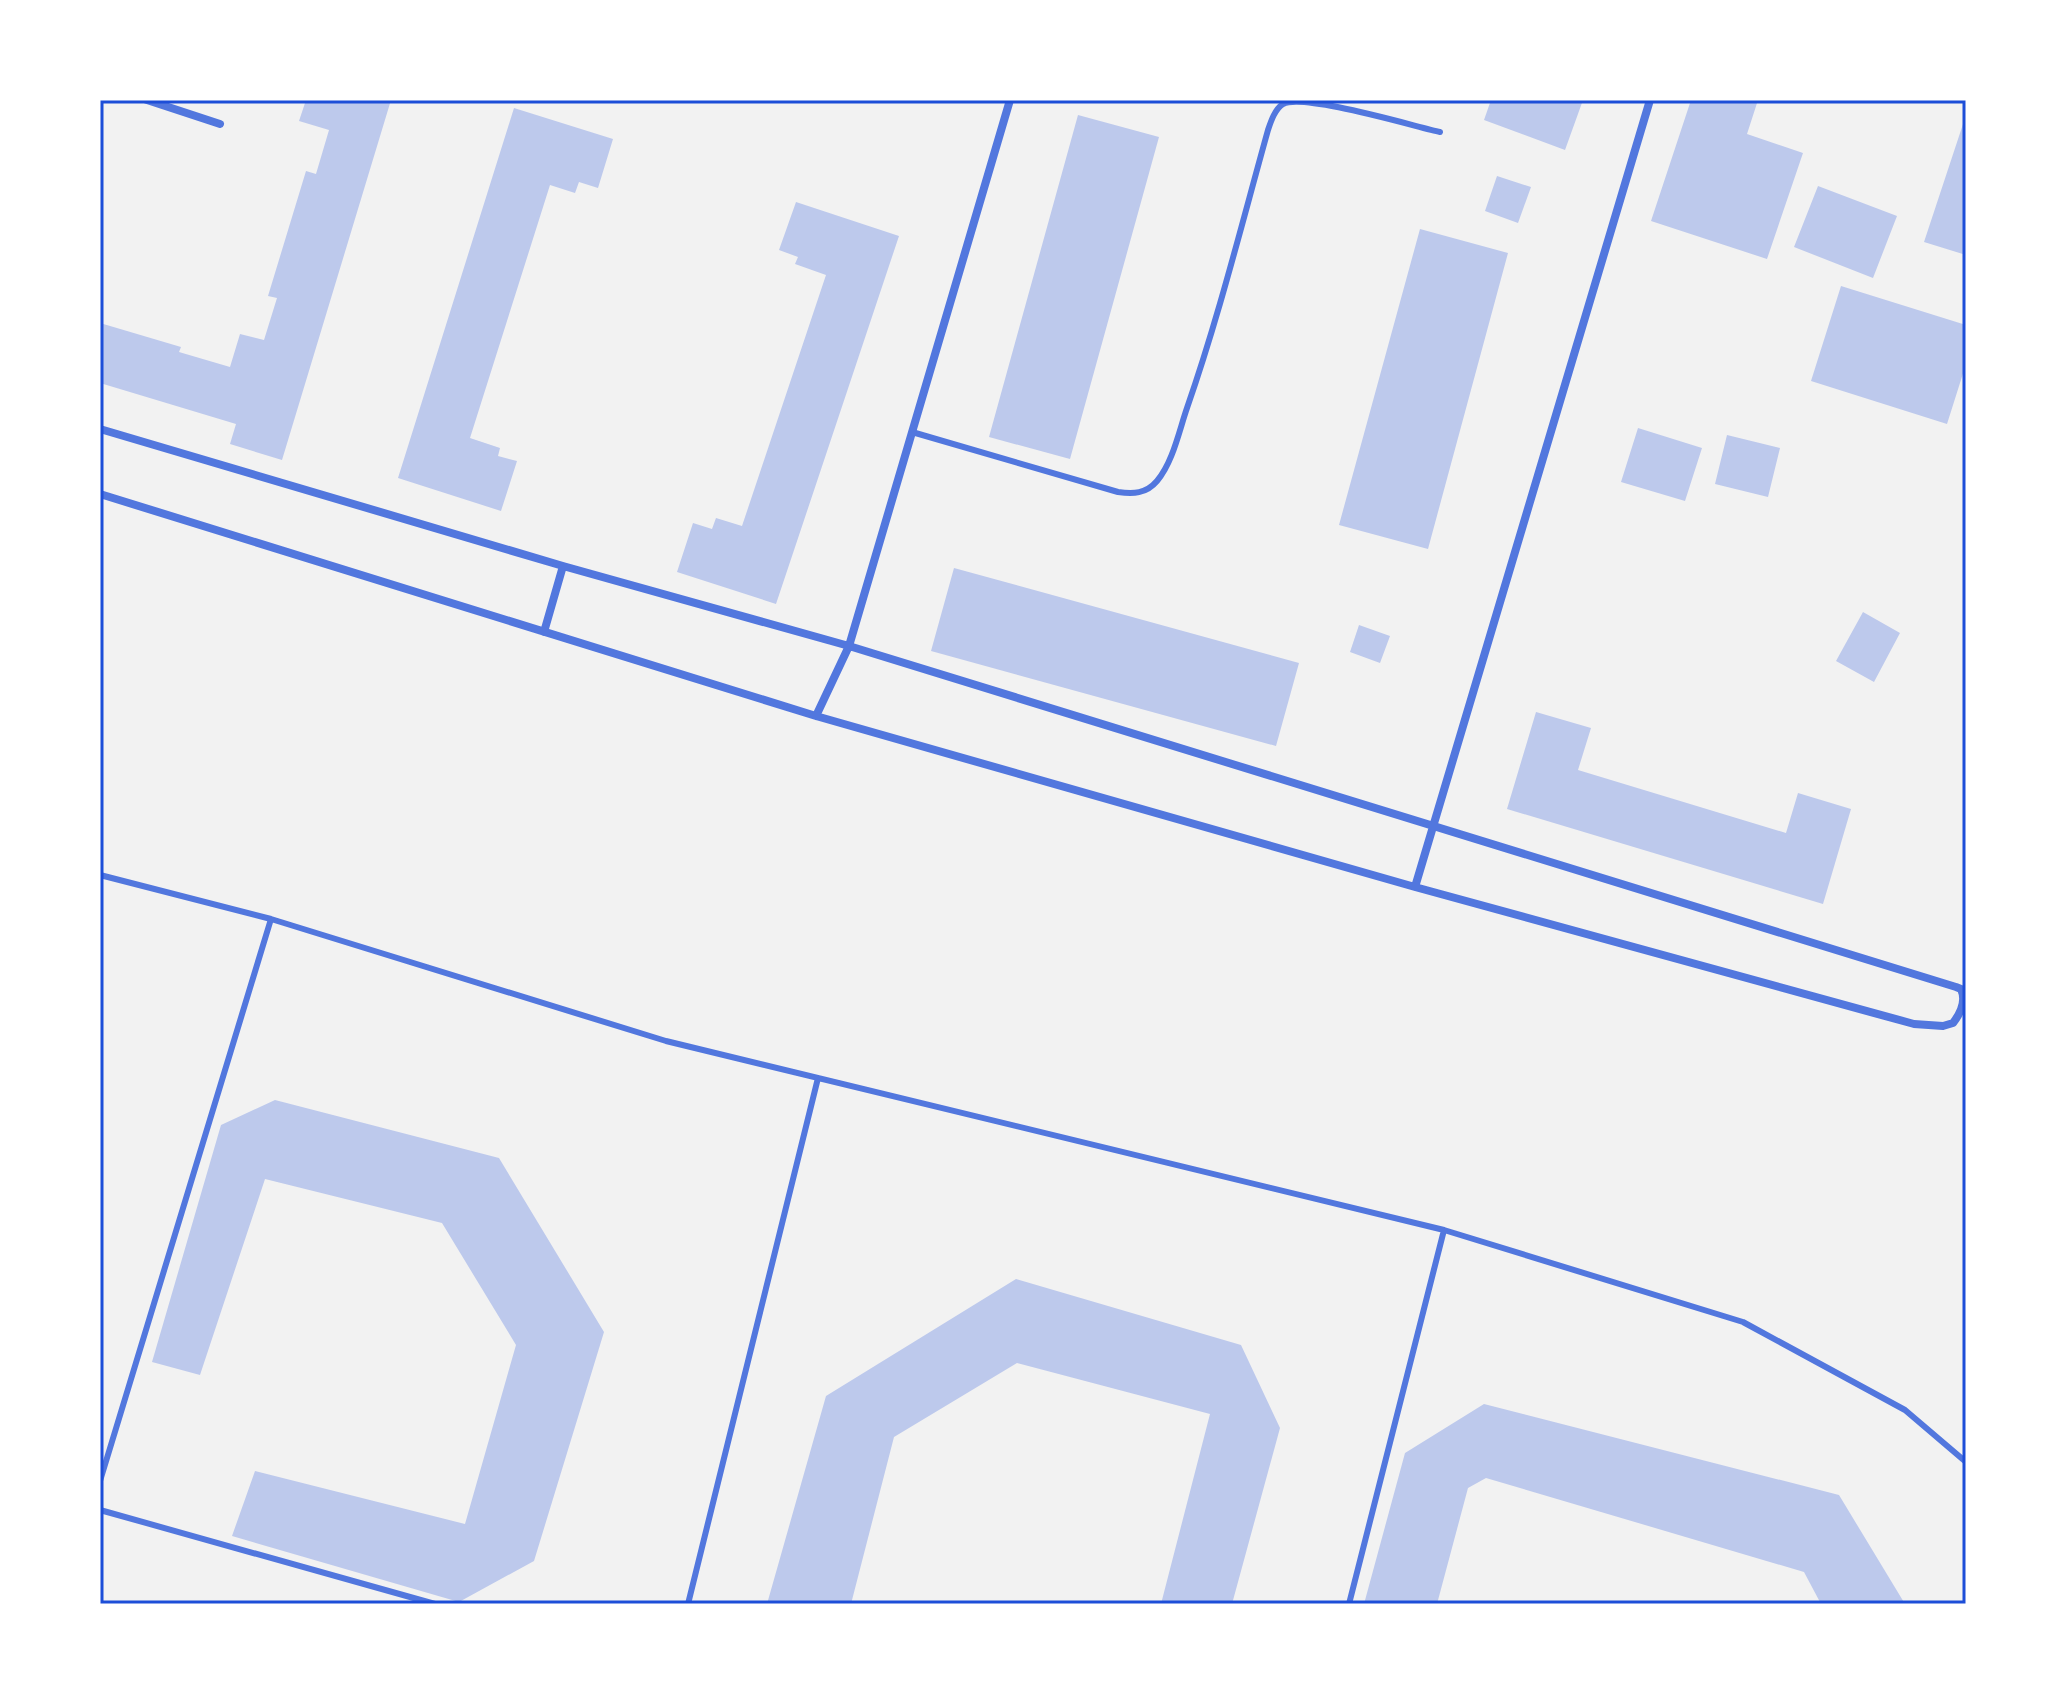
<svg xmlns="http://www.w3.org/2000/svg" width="2066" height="1704" font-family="'Open Sans',sans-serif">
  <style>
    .building { fill: #bdc9ec }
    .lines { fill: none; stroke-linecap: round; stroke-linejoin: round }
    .service { stroke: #5277de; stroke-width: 6 }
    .minor { stroke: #5277de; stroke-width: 8 }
    .neatline { fill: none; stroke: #1d4ed8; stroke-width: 3 }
  </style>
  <rect width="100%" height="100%" fill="#f2f2f2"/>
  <path class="building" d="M306,100H391L282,460L230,444L236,424L100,383V323L181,347L179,352L230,367L240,334L264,340L277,298L268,296L306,171L316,174L329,130L299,121Z
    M1491,100H1583L1565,150L1484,120Z
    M1691,100H1758L1747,134L1803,153L1767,259L1651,221Z
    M514,108L613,139L598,188L579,182L575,193L550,185L470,438L500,448L498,456L517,461L501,511L398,478Z
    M1078,115L1159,137L1070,459L989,437Z
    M1965,118H1966V255L1924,242Z
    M1497,176L1531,187L1518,223L1485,211Z
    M1818,186L1897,216L1873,278L1794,247Z
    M796,202L899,236L776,604L677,572L693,523L712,529L716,518L742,526L826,275L795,264L798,257L779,250Z
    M1420,229L1508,253L1428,549L1339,525Z
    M1841,286L1966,325V364L1947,424L1811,381Z
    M1638,428L1702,448L1685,501L1621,482Z
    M1727,435L1780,448L1768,497L1715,484Z
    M954,568L1299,663L1276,746L931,651Z
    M1863,612L1900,633L1874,682L1836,661Z
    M1359,625L1390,636L1380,663L1350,652Z
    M1536,712L1591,728L1578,770L1786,833L1798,793L1851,809L1823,904L1507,809Z
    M275,1100L499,1158L604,1332L534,1561L459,1602L232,1536L255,1471L465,1524L516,1345L442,1223L265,1179L200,1375L152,1362L221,1125Z
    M1016,1279L1241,1345L1280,1428L1232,1604H1161L1210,1414L1017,1363L894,1437L851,1604H767L826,1396Z
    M1484,1404L1839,1495L1905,1604H1821L1804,1572L1486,1478L1468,1488L1437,1604H1364L1405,1453Z"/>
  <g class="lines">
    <path class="service" d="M912,432L1118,492C1133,494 1146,494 1157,481C1173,462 1179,431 1187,408C1219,316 1242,223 1268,130C1271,121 1275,109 1283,104C1303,93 1413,126 1440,132
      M100,875L271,919L666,1041L1444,1230L1743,1322L1905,1410L1966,1462
      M100,1481L271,919
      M100,1510L435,1604
      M688,1604L818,1078
      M1349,1604L1444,1230"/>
    <path class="minor" d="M147,100L220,124
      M100,429L563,566L849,646L1956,987L1961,989C1967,1002 1960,1014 1953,1023L1943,1026L1914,1024L1415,887L816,716L100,494
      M544,632L563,566
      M816,716L849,646L1010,100
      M1415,887L1650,100"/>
  </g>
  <rect width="2066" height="1704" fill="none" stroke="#ffffff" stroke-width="204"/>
  <rect x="102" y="102" width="1862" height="1500" class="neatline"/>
</svg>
